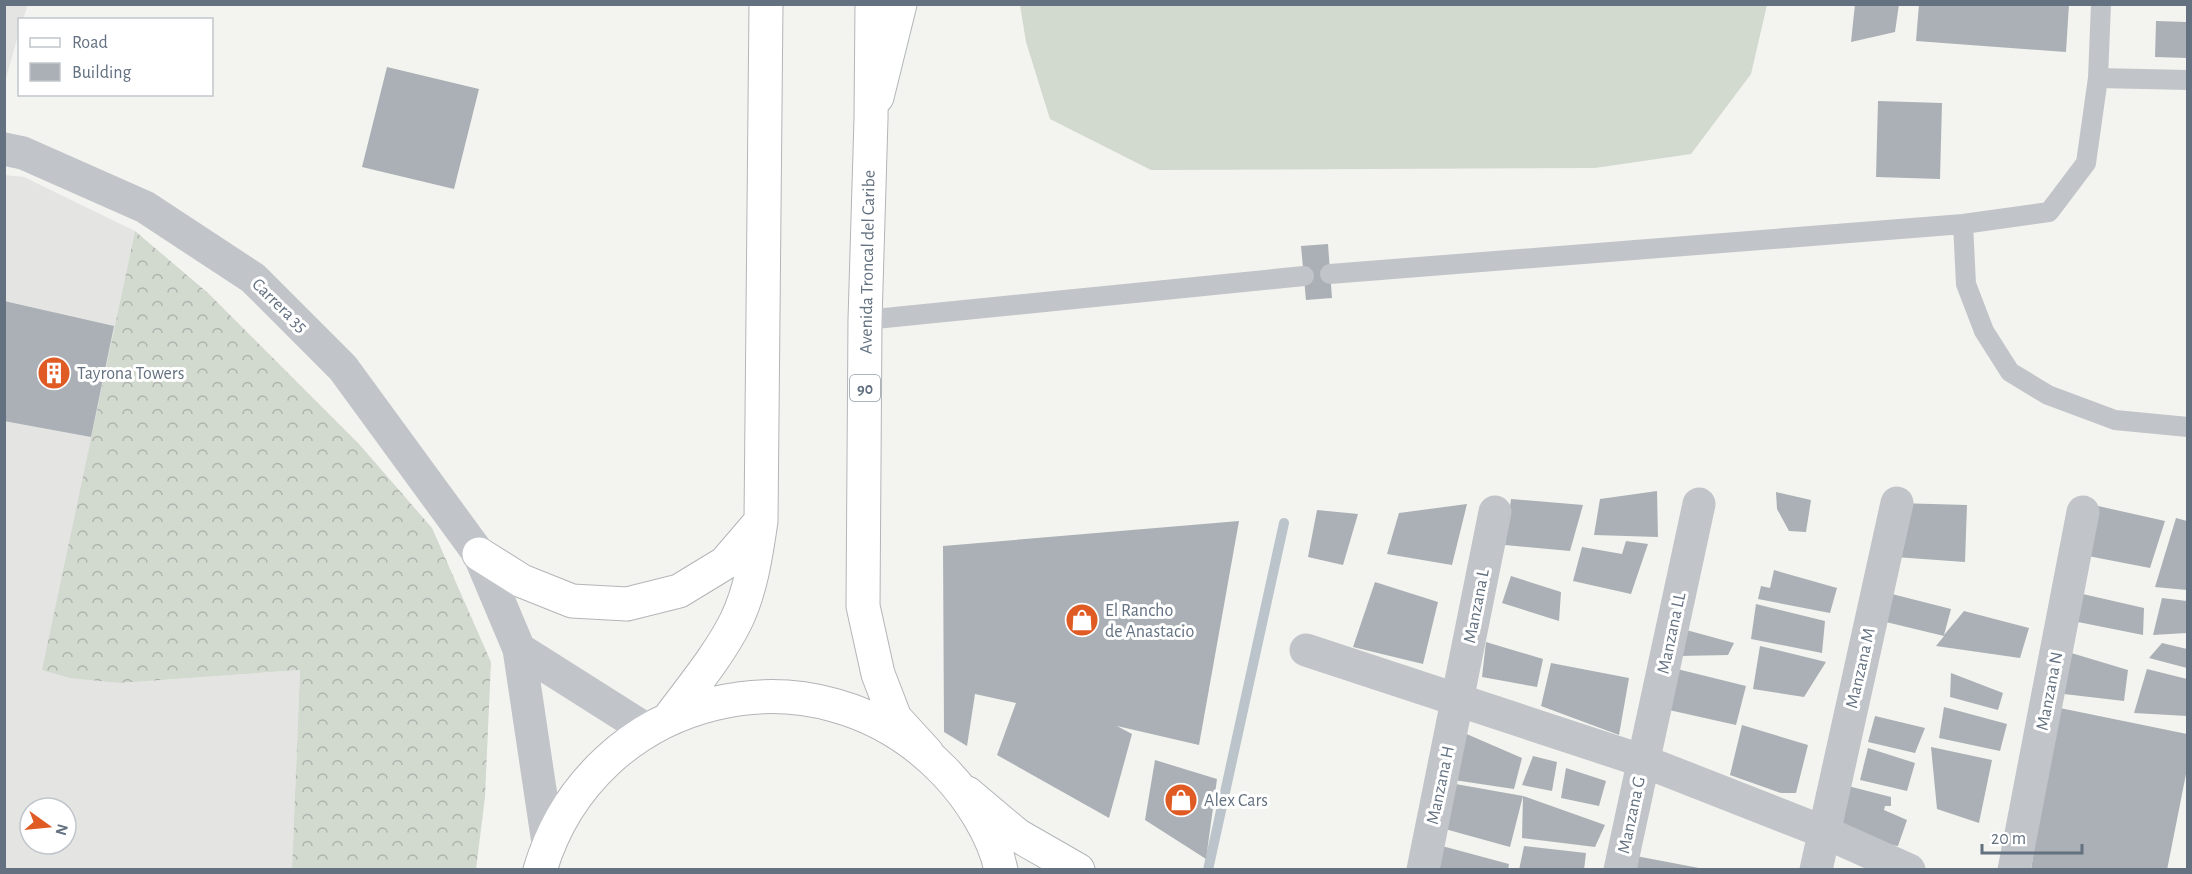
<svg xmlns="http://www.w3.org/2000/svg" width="2192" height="874" font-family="'Alegreya Sans',sans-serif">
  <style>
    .built { fill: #e4e5e3; fill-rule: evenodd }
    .forest { fill: url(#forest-crowns) }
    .pitch { fill: #d2d9cf }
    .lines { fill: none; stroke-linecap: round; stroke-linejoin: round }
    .stream { stroke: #bac4ca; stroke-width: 10 }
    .building { fill: #aab0b5 }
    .secondary-casing { stroke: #b1b6ba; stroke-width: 35 }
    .highway-casing { stroke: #b2b5b8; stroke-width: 35 }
    .lane { stroke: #c1c4c8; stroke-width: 20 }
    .street { stroke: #c1c4c8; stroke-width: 33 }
    .secondary { stroke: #fff; stroke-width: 33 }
    .highway { stroke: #fff; stroke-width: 33 }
    .labels { text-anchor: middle; stroke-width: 6; stroke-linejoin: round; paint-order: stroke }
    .shield { fill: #fff; stroke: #929ca6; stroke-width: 1.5 }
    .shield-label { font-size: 16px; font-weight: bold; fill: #637180 }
    .street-label { font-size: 18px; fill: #637180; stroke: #fff }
    .poi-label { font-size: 18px; fill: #637180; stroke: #fff; text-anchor: start }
  </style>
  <defs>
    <pattern id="forest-crowns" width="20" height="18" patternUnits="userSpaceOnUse" patternTransform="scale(1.5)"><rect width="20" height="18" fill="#d2d9cf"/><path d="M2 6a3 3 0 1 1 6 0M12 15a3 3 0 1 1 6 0" fill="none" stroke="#aeb4ad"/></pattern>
  </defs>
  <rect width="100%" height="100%" fill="#f3f4ef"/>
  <path class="built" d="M4,5H28L23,19L20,20L19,32L5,82Z
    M5,175L24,177L135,231L43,670L120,683L300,670L292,869L5,870ZM30,808H66V844H30Z"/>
  <path class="forest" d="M135,231L208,293L359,444L432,528L491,662L485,797L476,869H292L300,670L120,683L70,678L42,670Z"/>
  <path class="pitch" d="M1020,5V4L1767,5L1751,74L1691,154L1595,168L1151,170L1050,119L1026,42Z"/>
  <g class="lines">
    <path class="stream" d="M1208,870L1284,523"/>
  </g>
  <path class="building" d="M1855,4H1899L1895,32L1851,42Z
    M1919,4H2069L2066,52L1916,41Z
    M2156,21L2187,22V58L2155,57Z
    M387,67L479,89L454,189L362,167Z
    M1878,101L1942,103L1940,179L1876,177Z
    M1328,244L1332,298L1306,300L1301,246Z
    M4,301L114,326L91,437L4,421Z
    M1657,491L1658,537L1594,535L1600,499Z
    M1776,492L1811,500L1806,532L1789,531L1777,509Z
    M1511,499L1583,505L1570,551L1505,545Z
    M1897,503L1967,505L1965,562L1895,557Z
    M1467,504L1452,565L1387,554L1399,513Z
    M2098,506L2165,521L2150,568L2088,556Z
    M1317,510L1358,514L1343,565L1308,557Z
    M2176,518L2187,521V590L2155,587Z
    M1239,521L1199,745L1117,726L1132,734L1109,818L997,755L1016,703L975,694L967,746L944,732L943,546Z
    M1626,541L1648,544L1631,594L1573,581L1582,547L1622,554Z
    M1774,570L1837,588L1830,613L1758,599L1761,586L1770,588Z
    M1511,576L1561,592L1559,621L1502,603Z
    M1375,582L1438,602L1423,664L1353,647Z
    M2074,592L2144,608L2143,635L2073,621Z
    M1888,593L1951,609L1944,635L1964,611L2029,628L2020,658L1936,646L1944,636L1886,622Z
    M2162,598L2187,601V633L2153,635Z
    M1756,604L1825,621L1822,653L1751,639Z
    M1679,628L1734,643L1728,655L1679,656Z
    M1486,642L1543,659L1537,687L1482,677Z
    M2162,643L2187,649V668L2149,658Z
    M1760,646L1826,662L1804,697L1753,689Z
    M2068,652L2128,670L2124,701L2064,694Z
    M1551,663L1629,678L1619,735L1541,706Z
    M1669,667L1746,686L1736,725L1660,708Z
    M2147,669L2187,679V716L2134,713Z
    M1951,673L2003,693L1998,710L1950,697Z
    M1944,707L2007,724L2000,751L1939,738Z
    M2055,707L2187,734V769L2167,870H2031Z
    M1875,716L1925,728L1915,753L1868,742Z
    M1742,725L1808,745L1796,793H1781L1730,775Z
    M1455,729L1522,758L1514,789L1447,779Z
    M1931,747L1992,760L1979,823L1937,809Z
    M1868,748L1915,763L1907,791L1860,780Z
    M1533,756L1557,762L1552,791L1522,785Z
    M1155,760L1217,779L1206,859L1145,820Z
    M1566,768L1606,781L1599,806L1561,798Z
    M1450,783L1523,796L1605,825L1595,847L1522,838L1523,796L1510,847L1445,829Z
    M1848,786L1891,797V806H1885L1884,810L1907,820L1898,846L1869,841L1835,826Z
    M1442,846L1509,864L1508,870H1439Z
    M1524,846L1586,853L1584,870H1519Z
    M1636,856L1699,868V870H1633Z"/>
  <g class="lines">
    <defs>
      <path id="secondary" d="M877,97L900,4
        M967,793L1017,835L1078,870"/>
      <path id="highway" d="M872,4L871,119L865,320L863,606L878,674L895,718L927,753
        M479,554L522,581L572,601L627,604L679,591L725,563L761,521
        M670,717C693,686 719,655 736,621C751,590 756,555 761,521L766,4
        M540,870C593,692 816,637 945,772C969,797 994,835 1001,870"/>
    </defs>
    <use href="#secondary" class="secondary-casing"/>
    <use href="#highway" class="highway-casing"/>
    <path class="lane" d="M2098,78L2188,80
      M1963,224L1966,284L1984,331L2010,372L2048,395L2115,420L2188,427
      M1330,274L1963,224L2049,212L2086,163L2098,78L2101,4
      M865,320L1304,276"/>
    <path class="street" d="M4,149L23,153L145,207L253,278L343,368L479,554L519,649L548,843
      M519,649L647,730
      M1306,650L1643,761L1824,832L1909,870
      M1423,870L1495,512
      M1620,870L1699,504
      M1816,870L1897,503
      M2014,870L2083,512"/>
    <use href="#secondary" class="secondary"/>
    <use href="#highway" class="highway"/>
  </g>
  <defs>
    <symbol id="building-disc" viewBox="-11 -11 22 22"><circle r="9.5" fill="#e05b24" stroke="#fff"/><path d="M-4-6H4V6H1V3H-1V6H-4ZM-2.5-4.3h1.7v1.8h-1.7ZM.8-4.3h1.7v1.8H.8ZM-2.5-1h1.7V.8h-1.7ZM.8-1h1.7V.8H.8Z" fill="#fff"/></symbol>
    <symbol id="shop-disc" viewBox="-11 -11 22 22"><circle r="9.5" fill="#e05b24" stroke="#fff"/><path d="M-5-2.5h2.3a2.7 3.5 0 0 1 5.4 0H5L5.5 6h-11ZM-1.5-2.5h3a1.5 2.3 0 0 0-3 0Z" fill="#fff"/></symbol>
  </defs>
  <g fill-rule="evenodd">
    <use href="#building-disc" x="35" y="354" width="38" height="38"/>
    <use href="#shop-disc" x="1063" y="601" width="38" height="38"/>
    <use href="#shop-disc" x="1162" y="781" width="38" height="38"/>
  </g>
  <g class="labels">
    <rect class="shield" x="850" y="375" width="30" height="26" rx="4.5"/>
    <g class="shield-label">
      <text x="865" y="394">90</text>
    </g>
    <g class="street-label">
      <text transform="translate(867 262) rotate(-89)" y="6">Avenida Troncal del Caribe</text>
      <text transform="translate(280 305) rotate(44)" y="6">Carrera 35</text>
      <text transform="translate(1476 606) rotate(-79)" y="6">Manzana L</text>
      <text transform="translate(1671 633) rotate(-78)" y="6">Manzana LL</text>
      <text transform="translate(1860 668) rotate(-77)" y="6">Manzana M</text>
      <text transform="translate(2049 691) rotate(-79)" y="6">Manzana N</text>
      <text transform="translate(1440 785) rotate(-78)" y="6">Manzana H</text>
      <text transform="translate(1631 815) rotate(-78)" y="6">Manzana G</text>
    </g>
    <g class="poi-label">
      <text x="77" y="379">Tayrona Towers</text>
      <text x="1105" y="616">El Rancho<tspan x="1105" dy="21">de Anastacio</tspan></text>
      <text x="1204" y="806">Alex Cars</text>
    </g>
  </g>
  <rect width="2192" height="874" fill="none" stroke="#637180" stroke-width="12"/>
  <rect x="18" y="18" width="195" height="78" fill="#ffffff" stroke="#c1c6cc" stroke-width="1.5"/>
  <rect x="30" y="38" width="30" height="9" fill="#ffffff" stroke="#c1c6cc" stroke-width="1.5"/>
  <text x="72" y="48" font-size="18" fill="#637180">Road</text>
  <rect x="30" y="63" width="30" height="18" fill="#aab0b5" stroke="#c1c6cc" stroke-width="1.5"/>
  <text x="72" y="78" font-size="18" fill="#637180">Building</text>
  <g transform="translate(48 826) rotate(105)"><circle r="28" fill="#ffffff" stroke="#c1c6cc" stroke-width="1.5"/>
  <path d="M0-4.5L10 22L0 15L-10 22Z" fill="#e05b24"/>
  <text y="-9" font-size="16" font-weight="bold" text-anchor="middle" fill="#637180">N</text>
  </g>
  <path d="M1982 844v9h100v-9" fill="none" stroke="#637180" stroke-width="3"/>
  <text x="1991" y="844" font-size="18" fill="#637180" stroke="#ffffff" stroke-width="4.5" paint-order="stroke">20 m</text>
</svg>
